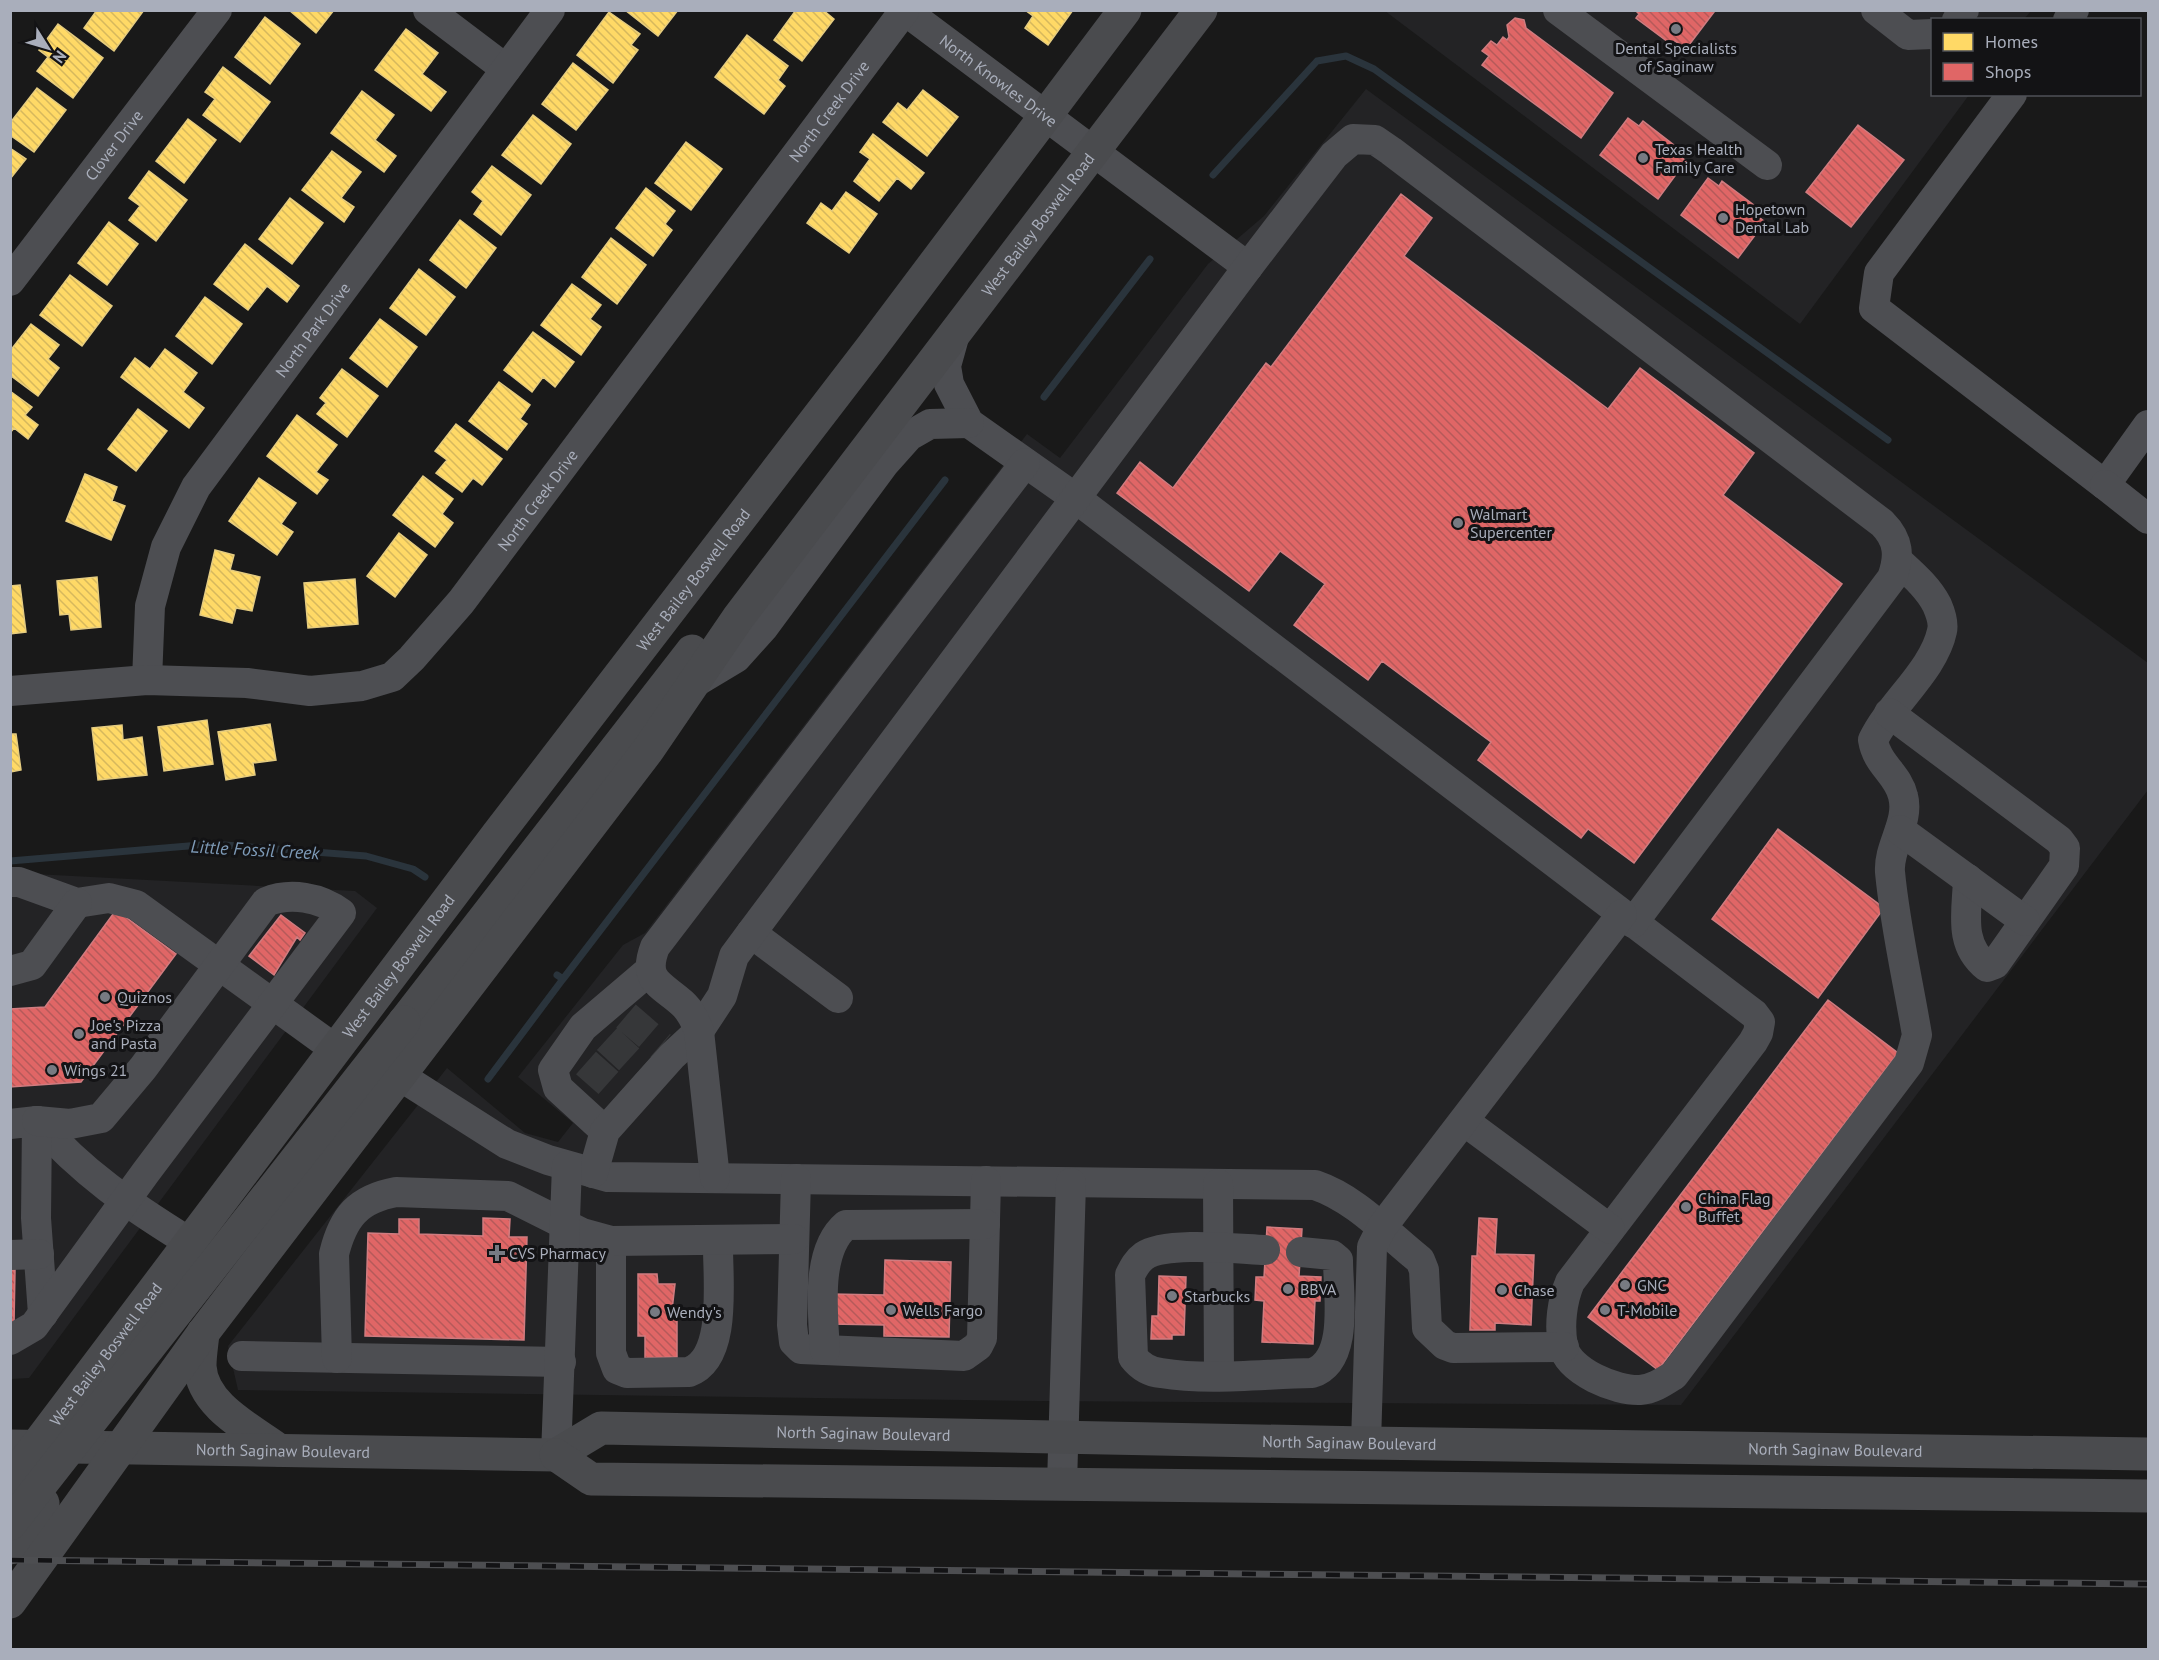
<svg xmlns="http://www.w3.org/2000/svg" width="2159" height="1660" font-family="'PT Sans',sans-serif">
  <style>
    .built { fill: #232325 }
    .homes { fill: url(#homes-back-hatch); stroke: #e5cc80; stroke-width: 1.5 }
    .shops { fill: url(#shops-back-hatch); stroke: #d07c80; stroke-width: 1.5 }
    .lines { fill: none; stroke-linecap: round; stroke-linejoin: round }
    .stream { stroke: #2a343c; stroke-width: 7 }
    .minor-tunnel { stroke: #363739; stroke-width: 30; stroke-dasharray: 30 15; stroke-linecap: butt }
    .minor { stroke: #4d4e52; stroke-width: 30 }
    .major { stroke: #4a4b4e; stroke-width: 33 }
    .rail-casing { stroke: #4d4e51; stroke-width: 7 }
    .rail { stroke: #131315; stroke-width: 4.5; stroke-dasharray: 14; stroke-linecap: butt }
    .major-bridge { stroke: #4a4b4e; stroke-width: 33 }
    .poi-dot { fill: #777a82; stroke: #131315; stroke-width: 2 }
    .labels { text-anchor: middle; stroke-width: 6; stroke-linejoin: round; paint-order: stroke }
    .poi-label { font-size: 16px; fill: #a9aebb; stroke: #131315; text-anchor: start }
    .street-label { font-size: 16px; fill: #a9aebb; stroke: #131315 }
    .water-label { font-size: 18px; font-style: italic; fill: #7e9bb8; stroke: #131315 }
  </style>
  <defs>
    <pattern id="homes-back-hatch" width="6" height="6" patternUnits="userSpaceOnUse" patternTransform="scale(1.5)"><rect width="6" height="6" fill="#ffd966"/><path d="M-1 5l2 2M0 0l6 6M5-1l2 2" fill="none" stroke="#d6b85d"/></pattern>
    <pattern id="shops-back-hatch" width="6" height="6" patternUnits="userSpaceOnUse" patternTransform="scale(1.5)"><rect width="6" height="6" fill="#e06666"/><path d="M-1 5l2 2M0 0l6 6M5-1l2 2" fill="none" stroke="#b55a5a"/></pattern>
  </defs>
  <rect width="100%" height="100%" fill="#191919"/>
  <path class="built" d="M1385,11H2031L2024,19L1932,20V94L1969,95L1800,324Z
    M1366,89L2148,663V790L1681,1405L1041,1401L238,1390L228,1346L447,1068L525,1133L558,1142L573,1123L518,1077L623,945L645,933L1027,434L1060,458L1208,264L1264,216Z
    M35,874L355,891L377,908L29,1378L11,1379L10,877Z"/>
  <path class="homes" d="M97,10H144L114,51L84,28Z
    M289,10H334L316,33Z
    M625,10H678L658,36Z
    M796,10H823L834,19L802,61L774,40Z
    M1025,10H1073L1048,45L1025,28L1033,16Z
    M609,12L640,34L631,45L638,50L613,83L577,55Z
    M265,17L300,44L270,84L235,57Z
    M58,24L103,58L73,98L37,71L48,57L39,50Z
    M406,29L438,53L422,74L446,92L431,111L375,70Z
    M747,35L788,66L778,80L785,86L764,114L715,77Z
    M573,63L608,90L576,130L542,104Z
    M223,67L270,102L240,142L203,115L215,99L205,92Z
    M37,88L66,110L34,152L10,135V123Z
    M923,90L958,117L927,156L883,122L898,103L907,110Z
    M362,91L394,115L375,140L396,156L384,172L331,133Z
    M533,115L571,144L541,184L502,155Z
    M188,119L216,140L184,183L156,161Z
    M873,134L924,173L911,189L897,178L879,201L854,181L870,159L860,152Z
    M686,142L722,169L691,210L655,183Z
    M10,148L26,159L10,179Z
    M332,151L361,172L341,198L354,207L344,222L302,190Z
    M492,166L531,195L501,235L474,214L483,201L472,192Z
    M149,171L187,200L156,241L129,220L140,206L129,198Z
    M646,188L675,211L665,224L672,230L653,256L616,228Z
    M846,192L877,214L849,253L807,223L821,203L832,211Z
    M290,198L323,223L292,264L259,239Z
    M460,220L496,248L466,288L430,260Z
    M109,222L138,244L107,285L78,263Z
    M611,238L646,265L617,304L582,277Z
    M245,244L299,286L287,302L267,286L248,310L214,284Z
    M419,269L455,297L426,335L390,308Z
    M70,275L112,306L82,346L40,315Z
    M572,284L601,305L590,319L601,327L581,355L541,325Z
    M205,297L242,324L212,364L176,336Z
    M380,319L417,347L387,387L350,358Z
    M31,324L59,345L48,359L59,368L38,396L10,375V351Z
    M533,332L574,362L555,387L543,377L532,392L504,370Z
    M165,349L197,373L183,392L204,408L189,428L121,377L135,358L150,369Z
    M342,369L378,396L347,437L317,414L326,403L320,398Z
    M499,382L530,405L520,419L527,424L507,450L469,421Z
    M10,391L32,407L25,415L38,425L28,439L14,428L10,433Z
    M138,409L167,431L136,471L108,449Z
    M297,415L337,445L316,472L328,480L317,494L267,456Z
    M456,424L502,459L482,485L473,478L462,492L436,473L447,460L435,451Z
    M85,474L117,487L112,501L125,506L111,540L66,521Z
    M423,476L453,499L442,514L453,523L435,547L393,515Z
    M259,478L296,503L281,524L293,532L277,555L229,521Z
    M399,533L427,555L395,597L367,576Z
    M215,550L234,555L230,570L260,577L252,611L236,608L232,623L200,615Z
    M97,577L101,627L71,630L69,614L60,615L57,581Z
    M355,579L358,624L308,628L304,583Z
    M20,585L26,632L10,634V586Z
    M207,720L213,764L164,771L158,727Z
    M270,724L276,760L253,763L255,775L226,780L218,732Z
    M122,725L123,740L142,737L147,775L98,780L92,728Z
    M10,734H16L21,770L10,772Z"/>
  <path class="shops" d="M1635,10H1712L1714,12L1686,49L1675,41L1672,45L1636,18L1639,14Z
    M1515,18L1524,20L1526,28L1613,93L1581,138L1482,65L1489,56L1482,51L1491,41L1497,45L1503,37L1507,40L1509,37L1507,25Z
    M1628,118L1639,126L1643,121L1679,149L1676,153L1686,161L1658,199L1600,155Z
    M1858,125L1904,160L1851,227L1806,192Z
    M1708,178L1719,186L1722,181L1759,209L1755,214L1765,222L1738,258L1681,215Z
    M1401,194L1432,218L1404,256L1608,409L1640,368L1754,453L1723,495L1842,584L1634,863L1588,829L1581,838L1478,760L1491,742L1382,661L1368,680L1294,625L1325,584L1280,551L1249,591L1117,493L1140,462L1173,488L1266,363L1271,367Z
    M1778,829L1884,908L1818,998L1712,919Z
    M116,910L176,954L81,1082L10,1087V1009L45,1007Z
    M281,915L305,933L300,940L297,937L274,975L249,956Z
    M1828,1000L1898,1053L1658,1370L1588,1317Z
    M483,1218L510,1219L509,1237H527L524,1340L365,1336L368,1233L399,1234V1219H419V1234L483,1236Z
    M1479,1218L1497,1219L1495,1254L1534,1255L1531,1325L1495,1323V1330H1470L1472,1256H1477Z
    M1267,1227L1302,1229L1299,1276L1321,1277L1320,1301H1315L1313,1344L1262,1342L1264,1301L1255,1300L1256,1277H1264Z
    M885,1260L951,1262L949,1337L884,1336V1325L831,1324L832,1294L884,1295Z
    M10,1270H15L14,1324H10Z
    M638,1274H657L658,1284H675L671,1319H677V1357L645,1358V1336H638Z
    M1159,1276L1186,1277L1184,1335H1172V1339H1151L1152,1316H1158Z"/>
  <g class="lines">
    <path class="stream" d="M1213,175L1317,61L1346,56L1374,69L1888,440
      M1044,397L1150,259
      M10,861L212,844L366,856L413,869L425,877
      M557,975L563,979L945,480
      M488,1079L563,979"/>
    <path class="minor-tunnel" d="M626,1016L661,1046
      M607,1039L641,1070
      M586,1063L621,1094"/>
    <g class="minor">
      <path d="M428,10L506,69"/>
      <path id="s1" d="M904,10L1248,267"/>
      <path d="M1558,10L1767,165"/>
      <path d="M1876,10L1908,35L1932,34"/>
      <path d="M1957,20L1964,10"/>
      <path d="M2068,20L2074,10"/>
      <path d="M2012,94L1879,273L1874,308L2105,485L2148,425"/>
      <path id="s2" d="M10,281L217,10"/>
      <path d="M956,330L946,366L949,384L969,423L1074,497L1754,1014L1760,1022L1758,1033L1753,1042L1570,1282C1562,1301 1559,1325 1563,1346C1569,1372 1616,1391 1640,1390C1653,1389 1663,1382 1674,1375L1909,1063L1917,1035C1908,981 1895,926 1890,872C1888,846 1910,822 1903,796C1898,774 1877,765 1873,740C1890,704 1934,670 1942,631C1944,623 1940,612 1937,605C1928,587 1911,573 1897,560"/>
      <path d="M2105,485L2148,519"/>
      <path id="s3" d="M147,680L150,606L166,547L196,487L550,10"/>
      <path d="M696,682L736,658L763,628L884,464L909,436L930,424L969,423"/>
      <path id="s4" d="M10,691L147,680L247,683L310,691L362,686L392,677L412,658L461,602L904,11"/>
      <path d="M1889,713L2059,840L2065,848L2064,866L1995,964L1987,967C1958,944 1967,912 1968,879"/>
      <path d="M1900,830L2025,921"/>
      <path d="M10,882H19L77,903L109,898L136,905L335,1049"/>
      <path d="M751,933L838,998"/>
      <path d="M10,971L32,965L77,903"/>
      <path d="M400,1076L507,1144L548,1160L608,1177L1315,1185C1356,1199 1386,1233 1420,1260L1424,1270L1427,1328L1445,1345L1453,1348L1564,1347"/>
      <path d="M37,1121C82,1173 131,1206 189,1242"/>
      <path d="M1464,1121L1610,1229"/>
      <path d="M10,1124L37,1121L36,1218L43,1314"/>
      <path d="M605,1131L558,1088L553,1070L583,1027L650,970"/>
      <path d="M593,1173L605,1131L672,1056L699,1031L722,996L734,956L751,933L1248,267L1334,155L1353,139L1375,140L1391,151L1882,523C1899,540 1900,556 1892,578L1633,923"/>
      <path d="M715,1178L699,1031C695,1021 691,1011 682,1003C661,984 642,981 655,947L1025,463"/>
      <path d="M796,1179L792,1325L794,1342L801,1349L964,1356L978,1346L982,1338L986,1181"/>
      <path d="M1218,1184L1219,1376"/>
      <path d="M611,1241V1353L617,1369L627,1373L689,1372C729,1358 717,1275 718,1240"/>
      <path d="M1265,1250C1238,1249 1166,1241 1144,1256C1137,1261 1134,1267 1130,1275L1133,1357C1140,1366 1149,1372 1161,1373C1209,1381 1262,1374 1312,1373C1350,1361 1338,1293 1338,1260L1332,1255L1301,1252"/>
      <path d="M10,1255L39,1254"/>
      <path d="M10,1340L34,1326L146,1172L341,913C320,897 290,892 266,902L143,1068L101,1118L70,1124L37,1121"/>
      <path d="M825,1350C823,1313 815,1251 846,1225L985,1224"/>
      <path d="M242,1356L561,1362"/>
      <path d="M337,1358L334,1254C343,1217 358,1199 396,1192L508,1196L582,1233L611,1241L794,1239"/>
      <path d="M1366,1443L1372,1247L1382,1227L1622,914"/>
      <path d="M556,1455L567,1166"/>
      <path d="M1062,1484L1071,1183"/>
    </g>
    <g class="major">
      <path d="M404,1022L692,651"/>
      <path d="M203,1333C202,1344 200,1355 200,1366C202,1406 251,1429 279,1450"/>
      <path id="s5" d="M10,1446L556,1455L601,1428L1366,1443L2148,1454"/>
      <path d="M556,1455L591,1479L2148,1496"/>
      <path id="s6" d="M10,1481L497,835L871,348L1125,10"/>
      <path d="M10,1548L43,1503"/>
      <path id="s7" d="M10,1602L203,1333L648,750L738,618L1201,10"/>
    </g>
    <defs>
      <path id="rail" d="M10,1560L2148,1584"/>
    </defs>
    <use href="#rail" class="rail-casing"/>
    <use href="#rail" class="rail"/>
    <path class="major-bridge" d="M10,1524L404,1022"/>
  </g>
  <g class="poi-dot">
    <circle cx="1676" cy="29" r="6"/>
    <circle cx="1643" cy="158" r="6"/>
    <circle cx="1723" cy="218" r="6"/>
    <circle cx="1458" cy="523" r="6"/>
    <circle cx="105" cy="997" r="6"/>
    <circle cx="79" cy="1034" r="6"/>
    <circle cx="52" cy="1070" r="6"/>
    <circle cx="1686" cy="1207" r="6"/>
    <path d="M494 1244h6v6h6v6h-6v6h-6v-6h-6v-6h6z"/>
    <circle cx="1625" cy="1285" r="6"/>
    <circle cx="1288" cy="1289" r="6"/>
    <circle cx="1502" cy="1290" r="6"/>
    <circle cx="1172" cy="1296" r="6"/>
    <circle cx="891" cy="1310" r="6"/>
    <circle cx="1605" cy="1310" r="6"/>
    <circle cx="655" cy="1312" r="6"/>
  </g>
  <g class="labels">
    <g class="poi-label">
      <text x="1676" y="54" text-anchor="middle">Dental Specialists<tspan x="1676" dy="18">of Saginaw</tspan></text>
      <text x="1655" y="155">Texas Health<tspan x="1655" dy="18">Family Care</tspan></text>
      <text x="1735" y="215">Hopetown<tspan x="1735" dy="18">Dental Lab</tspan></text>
      <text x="1470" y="520">Walmart<tspan x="1470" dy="18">Supercenter</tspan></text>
      <text x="117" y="1003">Quiznos</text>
      <text x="91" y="1031">Joe's Pizza<tspan x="91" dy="18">and Pasta</tspan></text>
      <text x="64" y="1076">Wings 21</text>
      <text x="1698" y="1204">China Flag<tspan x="1698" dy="18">Buffet</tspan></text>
      <text x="509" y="1259">CVS Pharmacy</text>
      <text x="1637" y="1291">GNC</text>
      <text x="1300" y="1295">BBVA</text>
      <text x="1514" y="1296">Chase</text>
      <text x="1184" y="1302">Starbucks</text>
      <text x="903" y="1316">Wells Fargo</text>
      <text x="1617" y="1316">T-Mobile</text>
      <text x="667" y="1318">Wendy's</text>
    </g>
    <g class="street-label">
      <text dy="6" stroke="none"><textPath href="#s1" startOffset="118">North Knowles Drive</textPath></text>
      <text dy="6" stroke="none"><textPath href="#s4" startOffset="1100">North Creek Drive</textPath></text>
      <text dy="6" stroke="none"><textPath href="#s2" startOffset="171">Clover Drive</textPath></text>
      <text dy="6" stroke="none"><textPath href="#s7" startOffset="1719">West Bailey Boswell Road</textPath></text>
      <text dy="6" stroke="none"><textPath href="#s3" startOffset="398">North Park Drive</textPath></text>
      <text dy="6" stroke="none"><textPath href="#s4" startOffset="614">North Creek Drive</textPath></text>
      <text dy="6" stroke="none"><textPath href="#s6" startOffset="1131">West Bailey Boswell Road</textPath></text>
      <text dy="6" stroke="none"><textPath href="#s6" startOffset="645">West Bailey Boswell Road</textPath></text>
      <text dy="6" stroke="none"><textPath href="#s6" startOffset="159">West Bailey Boswell Road</textPath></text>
      <text dy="6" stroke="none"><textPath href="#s5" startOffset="861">North Saginaw Boulevard</textPath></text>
      <text dy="6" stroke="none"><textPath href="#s5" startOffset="1347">North Saginaw Boulevard</textPath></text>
      <text dy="6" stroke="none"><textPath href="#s5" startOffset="273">North Saginaw Boulevard</textPath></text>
      <text dy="6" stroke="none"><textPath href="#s5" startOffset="1833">North Saginaw Boulevard</textPath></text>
    </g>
    <g class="water-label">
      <text transform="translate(255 850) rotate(3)" y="6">Little Fossil Creek</text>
    </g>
  </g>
  <rect width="2159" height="1660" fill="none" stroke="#a9aebb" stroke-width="24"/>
  <rect x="1931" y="18" width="210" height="78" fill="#131315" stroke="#4f5157" stroke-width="1.5"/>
  <rect x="1943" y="33" width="30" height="18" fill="#ffd966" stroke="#4f5157" stroke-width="1.5"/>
  <text x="1985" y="48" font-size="18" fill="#a9aebb">Homes</text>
  <rect x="1943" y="63" width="30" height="18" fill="#e06666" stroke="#4f5157" stroke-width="1.5"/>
  <text x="1985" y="78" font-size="18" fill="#a9aebb">Shops</text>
  <g transform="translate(48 48) rotate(127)" stroke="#131315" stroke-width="4.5" paint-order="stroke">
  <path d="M0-4.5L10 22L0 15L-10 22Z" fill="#a9aebb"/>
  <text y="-9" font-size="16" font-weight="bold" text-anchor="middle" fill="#a9aebb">N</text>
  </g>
</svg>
